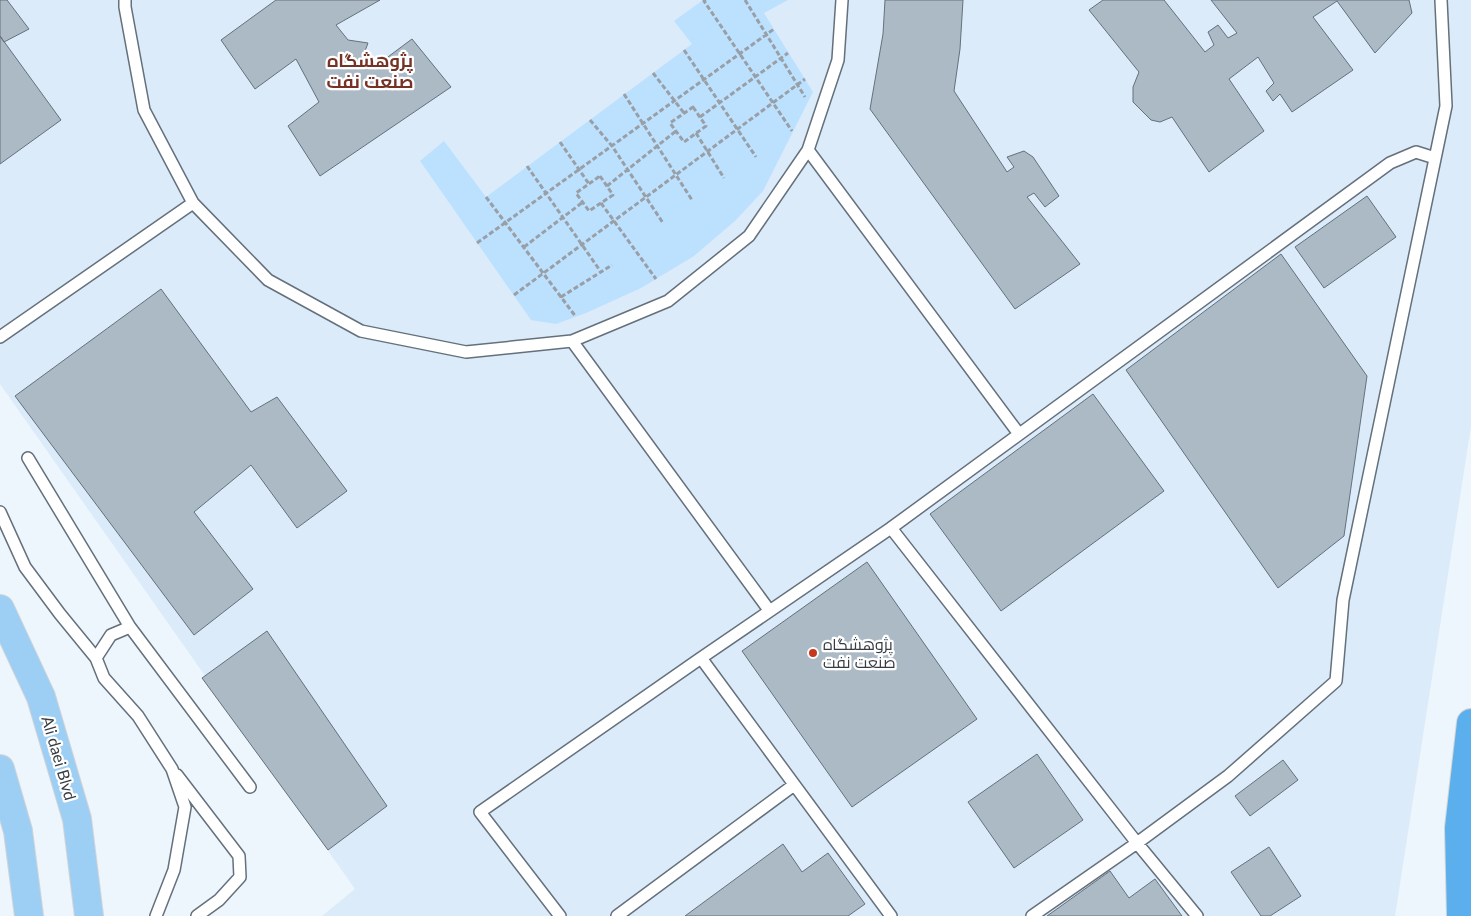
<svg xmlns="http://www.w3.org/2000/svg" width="1471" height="916" font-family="Lato,Cairo,sans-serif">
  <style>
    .built { fill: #dbebf9 }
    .green { fill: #bce1ff }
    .building { fill: #acbac5; stroke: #64717c }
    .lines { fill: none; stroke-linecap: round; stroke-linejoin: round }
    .lane-casing { stroke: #64707b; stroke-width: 14 }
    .primary-casing { stroke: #d3d4d5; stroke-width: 30 }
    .highway-casing { stroke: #d3d4d5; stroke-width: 30 }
    .path { stroke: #989fa6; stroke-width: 3; stroke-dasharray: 5 2.5; stroke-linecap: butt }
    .lane { stroke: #fff; stroke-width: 11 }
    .primary { stroke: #9dcff4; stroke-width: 28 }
    .highway { stroke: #5bafec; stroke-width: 28 }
    .poi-dot { fill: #c4391e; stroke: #fff; stroke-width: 2 }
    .labels { text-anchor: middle; stroke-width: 4.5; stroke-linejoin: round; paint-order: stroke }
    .poi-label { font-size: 16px; fill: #363c41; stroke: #fff; text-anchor: start }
    .street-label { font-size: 16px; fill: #363c41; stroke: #fff }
    .neighbourhood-label { font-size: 18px; font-weight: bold; fill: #763224; stroke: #fff }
  </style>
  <rect width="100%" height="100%" fill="#edf5fd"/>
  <path class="built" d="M0,0H1471V426L1395,916H322L355,889L0,384Z"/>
  <path class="green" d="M703,0H788L764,13L813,92L763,191L736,220L694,256L641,288L586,313L556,324L531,320L420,161L444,141L486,197L692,44L674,21Z"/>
  <path class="building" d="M0,0H7L29,29L4,42L0,36Z
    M276,0H380L336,25L348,40L368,43L362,59L373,68L412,39L451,87L320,176L288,126L319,102L296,59L255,89L221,40Z
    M885,0H963L960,49L954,91L1007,172L1014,167L1007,157L1024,151L1033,157L1059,196L1045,207L1034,193L1027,197L1080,264L1015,309L870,109L883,34Z
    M1103,0H1164L1205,52L1214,45L1208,32L1218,25L1228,38L1237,33L1211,0H1409L1412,13L1375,53L1337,1L1313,17L1353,70L1292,112L1280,94L1273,101L1266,91L1274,83L1258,57L1229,79L1264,131L1209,172L1172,117L1160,122L1151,120L1133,102V87L1139,72L1089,10Z
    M0,36L61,120L0,164Z
    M1367,196L1396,237L1324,288L1295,247Z
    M1281,254L1367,376L1344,536L1278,588L1126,370Z
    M161,289L251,412L277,397L347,491L297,528L251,465L194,512L253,589L194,635L15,396Z
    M1093,394L1164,491L1001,611L930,514Z
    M867,562L977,719L852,807L742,651Z
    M267,631L387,806L328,850L202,678Z
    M1037,754L1083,820L1014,868L968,802Z
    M1283,760L1298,780L1250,816L1235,796Z
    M783,844L802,872L828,853L865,904L848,916H685Z
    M1269,847L1301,896L1270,916H1261L1231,872Z
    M1110,871L1129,898L1155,879L1182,916H1047Z"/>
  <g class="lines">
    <defs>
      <path id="lane" d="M125,0V7L144,110L193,203L268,280L361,331L466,352L572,341L668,301L749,236L808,150L838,60L842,0
        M808,150L1019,434
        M0,337L193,203
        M572,341L769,610
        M28,458L130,627
        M0,512L25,567L60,614L96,658
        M891,528L1137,843L1197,916
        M177,775L239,856L240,877L219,900L197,916
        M156,916L174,870L185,807L172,769L138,716L104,678L96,658L111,635L130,627L250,787
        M560,916L480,812L701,658
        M617,916L794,785
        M891,916L701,658L891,528L1390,163L1416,152L1435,158
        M1032,916L1137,843L1228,776L1336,681L1343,600L1446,106L1441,0"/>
      <path id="primary" d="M0,609L41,697L77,819L89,916
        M0,769L18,831L29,916"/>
      <path id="highway" d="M1461,916L1459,828L1471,723"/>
    </defs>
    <use href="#lane" class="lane-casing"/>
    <use href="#primary" class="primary-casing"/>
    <use href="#highway" class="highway-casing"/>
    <path class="path" d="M706,0L704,1L792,131
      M745,0L805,97
      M684,50L756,157
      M653,73L684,113
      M624,94L692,200
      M693,107L706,126L684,142L670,123Z
      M700,117L788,53
      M590,120L612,146L663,223
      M696,133L724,178
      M560,142L589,184
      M527,166L601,272
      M600,176L613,195L589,211L576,193Z
      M607,186L676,131
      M486,197L576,317
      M601,203L656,279
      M477,243L774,29
      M524,247L583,202
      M514,295L805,79
      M561,297L612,265"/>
    <use href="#lane" class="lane"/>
    <use href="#primary" class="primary"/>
    <use href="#highway" class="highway"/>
  </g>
  <circle class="poi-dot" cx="813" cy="653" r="5"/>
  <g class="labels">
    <g class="poi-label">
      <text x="823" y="650">پژوهشگاه<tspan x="823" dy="18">صنعت نفت</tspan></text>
    </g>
    <g class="street-label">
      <text transform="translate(59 758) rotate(74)" y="6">Ali daei Blvd</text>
    </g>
    <g class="neighbourhood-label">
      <text x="370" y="67">پژوهشگاه<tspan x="370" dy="21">صنعت نفت</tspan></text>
    </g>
  </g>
</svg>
